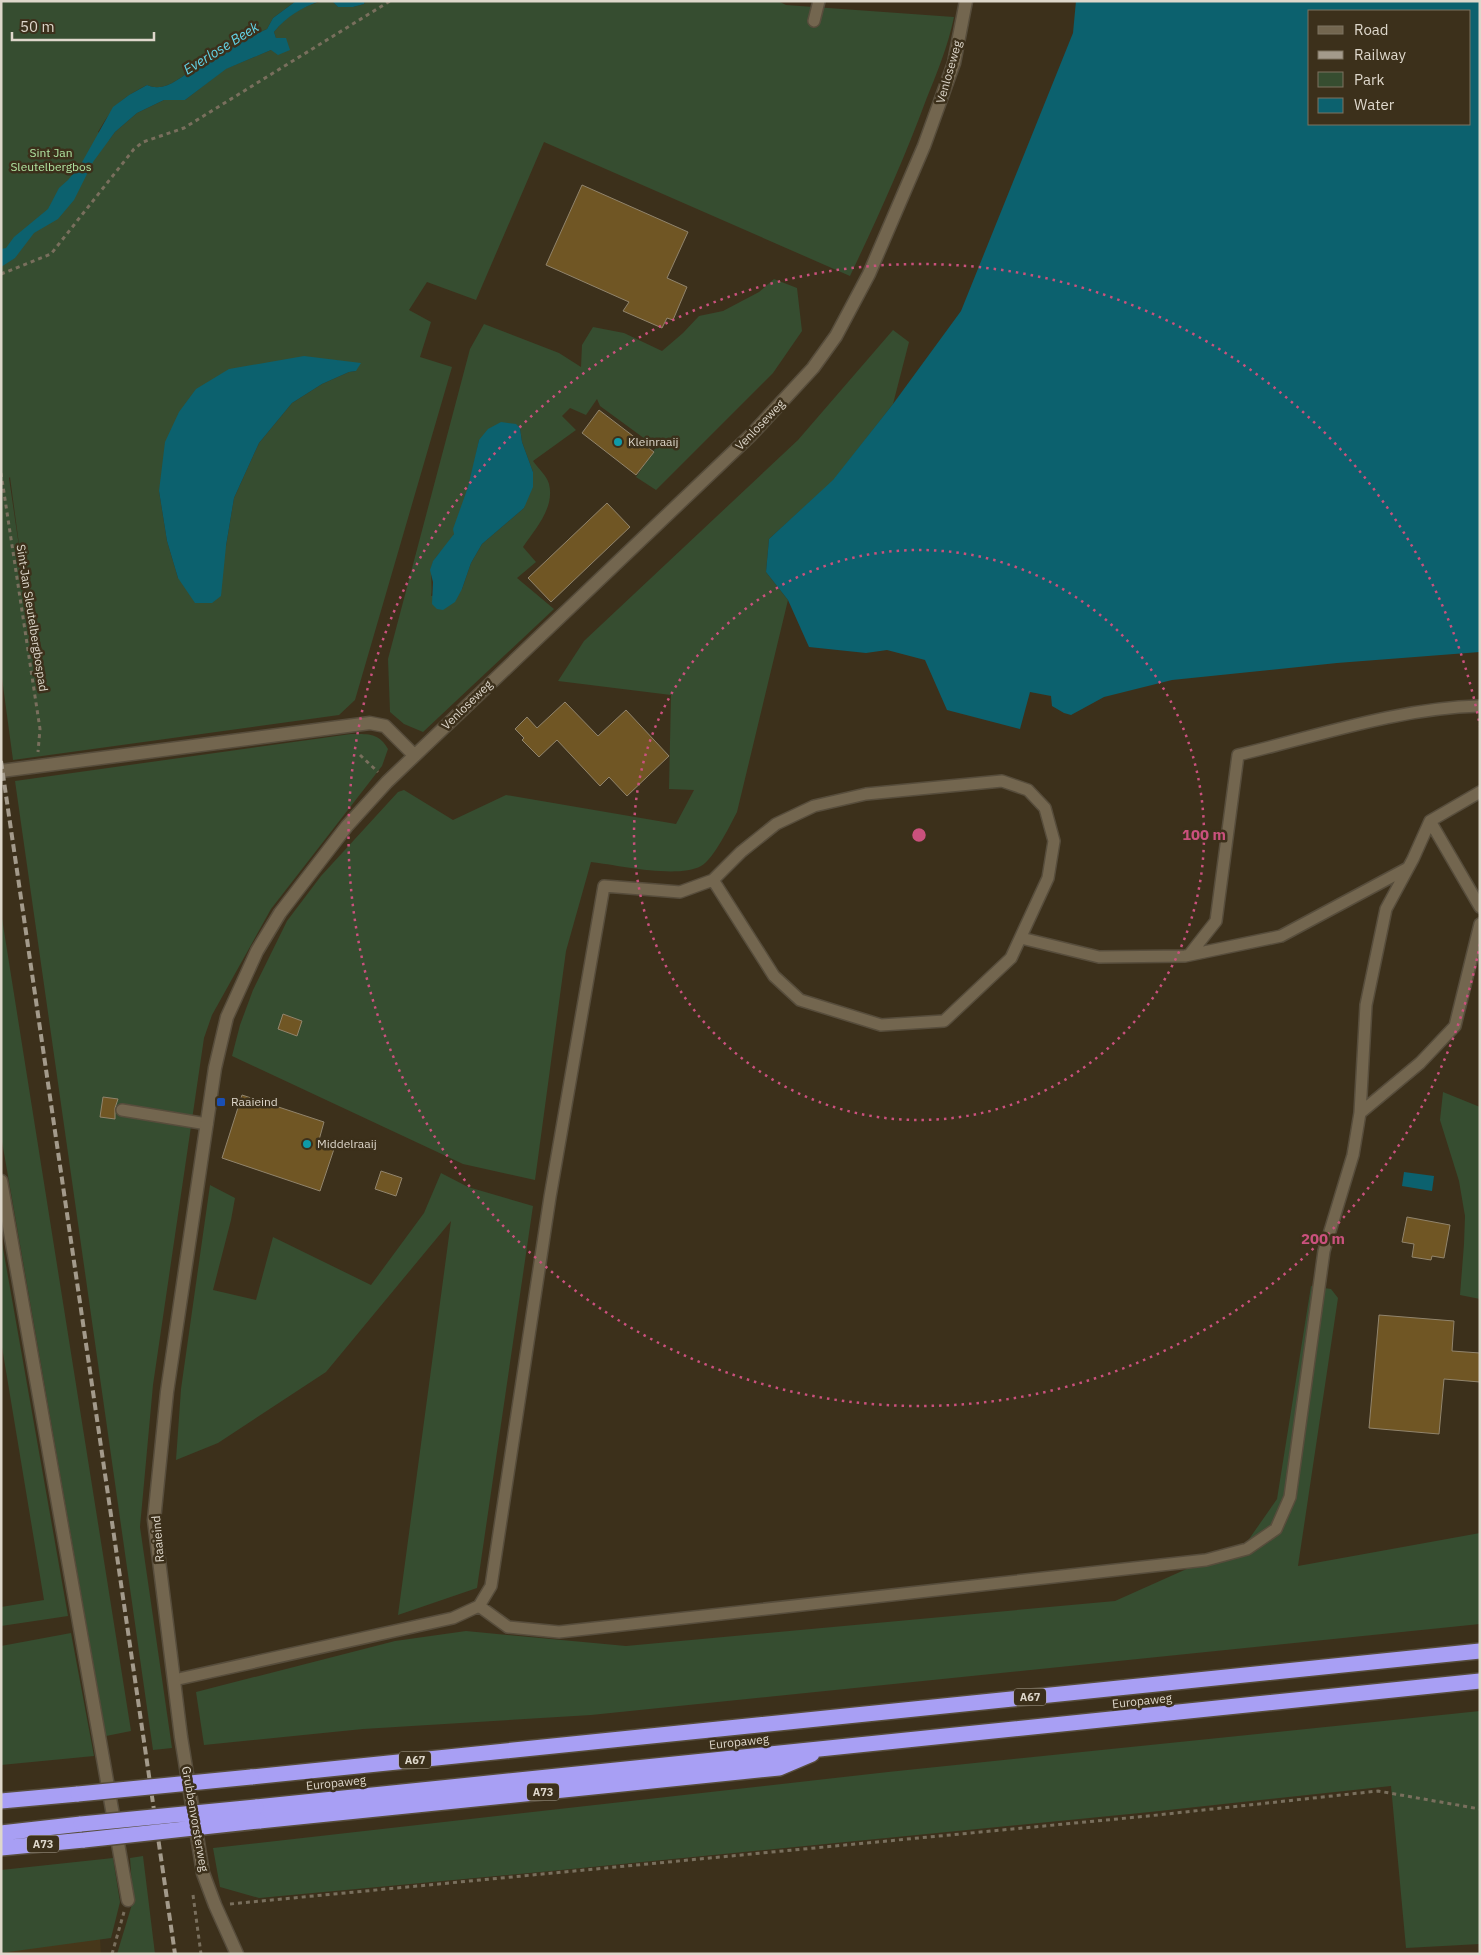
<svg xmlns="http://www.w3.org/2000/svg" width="1481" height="1955" font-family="'IBM Plex Sans',sans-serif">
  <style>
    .built { fill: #46371a }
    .green { fill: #364d30; fill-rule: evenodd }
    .water { fill: #0c616e; fill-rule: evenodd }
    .building { fill: #705624; stroke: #91846c }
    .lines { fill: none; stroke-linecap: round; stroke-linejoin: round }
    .service-casing { stroke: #574d3c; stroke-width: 14 }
    .minor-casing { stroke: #574d3c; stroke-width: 15 }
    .motorway-casing { stroke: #574d3c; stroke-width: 18 }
    .path { stroke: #796f5d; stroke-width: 3; stroke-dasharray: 4 4; stroke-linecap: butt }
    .service { stroke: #73664f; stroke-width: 11 }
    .minor { stroke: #73664f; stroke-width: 12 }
    .motorway { stroke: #a89ff4; stroke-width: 15 }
    .rail { stroke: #a39a8b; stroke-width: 4; stroke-dasharray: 8 4; stroke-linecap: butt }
    .motorway-bridge-casing { stroke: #574d3c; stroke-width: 18; stroke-linecap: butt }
    .motorway-bridge { stroke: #a89ff4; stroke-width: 15 }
    .ring { fill: none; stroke: #ca517d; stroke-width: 2.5; stroke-dasharray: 2.5 5 }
    .culture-dot { fill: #0f9aa8; stroke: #3c301b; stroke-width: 2 }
    .transit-dot { fill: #1a4fb4; stroke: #3c301b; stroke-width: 2 }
    .labels { text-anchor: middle; stroke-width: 5; stroke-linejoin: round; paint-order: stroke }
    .shield { fill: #3c301b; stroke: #ada596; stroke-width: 1 }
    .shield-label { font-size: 11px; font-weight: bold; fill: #ded7cb }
    .street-label { font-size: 12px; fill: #ded7cb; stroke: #3c301b }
    .park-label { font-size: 12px; fill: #b0e4a1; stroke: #3c301b }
    .poi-label { font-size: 12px; fill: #ded7cb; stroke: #3c301b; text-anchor: start }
    .water-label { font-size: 14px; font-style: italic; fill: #63d3e7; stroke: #3c301b }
    .centre { fill: #ca517d; stroke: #3c301b; stroke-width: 2.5 }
    .ring-label { font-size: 15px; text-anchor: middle; font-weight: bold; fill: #ca517d; stroke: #3c301b; stroke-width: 5; stroke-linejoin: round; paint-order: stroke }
  </style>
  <rect width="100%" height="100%" fill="#3c301b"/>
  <path class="built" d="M100,1938L101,1954H1V1950Z"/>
  <path class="green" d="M1,1H296L273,18L267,29L217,52L207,53L197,59L196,67C181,77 165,93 147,85C120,99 114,105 98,132L109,140L115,132L137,113L164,100H185L225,69L271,50L276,38L274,32C288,14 309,1 332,1L338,7H353L364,4L365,1H778L786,5L954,17C948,46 937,73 926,100C904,160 877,219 850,276L544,142L476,300L427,282L409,310L431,322L420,357L452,367L355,700L339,715L13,760L1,671ZM337,360L356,371L349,372L322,384L292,403L259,443L234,498L226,546L178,578L167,541L159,491ZM10,477L23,574L9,478Z
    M774,279L797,288L802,331L773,373L656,490L636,477L656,447L600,406L597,399L586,415L570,408L562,416L576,430L533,461C538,468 547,476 549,484C555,508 535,529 523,547L536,562L517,578L554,609L423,732L404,724L390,712L388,659L470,349L484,324L559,353L581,367L582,345L593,327L624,333L662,351L683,333L699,316L723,311L759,292ZM520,428L522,442L533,472L524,508L482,544L471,563L462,589L431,596C433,586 429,570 433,562C438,552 450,545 454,534C466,506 473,471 479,440Z
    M893,330L909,342L893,404L833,481L769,539L766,572L788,600L737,812C730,825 714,859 701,866C677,879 618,865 591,862L566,951L535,1180L463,1164L232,1056L240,1025L253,990L287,921L321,876L398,792L404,790L453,820L506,795L676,824L694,790L669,789L671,695L558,681L584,641L798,440Z
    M351,734C369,734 379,733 388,749L382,766L271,909L212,1015L204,1038L153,1385L140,1527L172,1748L153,1750L15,781Z
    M1,912L131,1731L106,1736L1,1136Z
    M1443,1092L1480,1107V1299L1460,1295L1464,1244L1465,1216L1459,1181L1440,1120Z
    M441,1173L468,1187L533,1206L477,1588L398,1615L451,1221L326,1372L218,1443L176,1460L181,1389L210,1185L235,1198L231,1220L213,1290L256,1300L273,1237L371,1285L424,1213Z
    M1,1237L68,1616L1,1626V1607L44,1600L1,1341Z
    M1311,1286L1331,1289L1338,1298L1298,1566L1480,1533V1624L591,1715L363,1729L204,1745L196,1692L395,1641L466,1631L626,1646L1115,1601L1247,1542L1277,1499Z
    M71,1633L94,1756L1,1765V1646Z
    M1480,1711V1944L1406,1948L1391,1786L1150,1812L551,1871L259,1898L220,1887L213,1848L888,1772Z
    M143,1856L155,1954H117L133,1901L130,1858Z
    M113,1858L120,1902L111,1938L1,1953V1870Z"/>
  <path class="water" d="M296,1H320C301,8 287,16 274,32L276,38H286L290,50L278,55L271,50L226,69L185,100H164L137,113L115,132L93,162L74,200L58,219L34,233L15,258L1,267V249L6,248L14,237L48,209L59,188L68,180L81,164L113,107L129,95L147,85C165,93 181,77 196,67L197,59L207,53L217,52L267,29L273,18Z
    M332,1H365L364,4L353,7H338Z
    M1076,1H1480V652L1337,663L1172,680L1104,697L1071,715L1064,713L1052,706L1051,696L1030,692L1020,729L947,710L925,660L887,650L866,653L809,647L788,600L766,572L769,539L833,480L893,404L961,311L1073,33ZM1470,11V124H1310V11Z
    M304,356L361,363L356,371L349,372L322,384L292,403L259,443L234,498L226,546L221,596L212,603H195L178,578L167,541L159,491L165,442L179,412L196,389L229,369Z
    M501,422L516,424L520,428L522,442L533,472V487L524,508L482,544L471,563L462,589L455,602L443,610L437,609L432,604L433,582L430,570L433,561L454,534L453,529L468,487L479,440L488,429Z
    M1404,1172L1434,1176L1432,1191L1402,1186Z"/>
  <path class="building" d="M582,185L688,232L667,278L687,287L673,320L667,318L662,328L623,311L629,302L546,265Z
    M599,410L654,452L636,475L582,433Z
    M607,503L630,527L551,602L528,578Z
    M565,702L598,736L626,710L669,756L627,796L609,777L600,786L557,740L539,757L522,740L524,738L515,729L527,717L537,728Z
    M283,1014L302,1021L297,1036L278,1029Z
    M242,1095L324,1122L319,1140L335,1146L320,1191L222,1158Z
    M103,1097L118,1099L115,1108V1119L100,1117Z
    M381,1171L402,1178L396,1196L375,1189Z
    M1407,1217L1450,1225L1444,1258L1432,1256L1431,1260L1412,1257L1414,1244L1402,1242Z
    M1379,1315L1454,1321L1452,1351L1480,1353V1382L1444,1379L1439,1434L1369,1428Z"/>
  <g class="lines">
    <defs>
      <path id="service" d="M814,21L819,1
        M1480,792L1430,821L1480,907
        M1021,938L1099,957L1185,956L1281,936L1408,868
        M1190,954L1216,921L1238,755C1317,736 1398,708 1480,706
        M122,1110L207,1124
        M1360,1113L1366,1005L1386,909L1413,859L1430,821
        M479,1606L508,1627L559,1632L1206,1560L1247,1549L1276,1529L1290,1497L1324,1251L1353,1155L1360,1113L1420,1063L1455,1026L1480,924
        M174,1680L453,1618L479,1606L491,1586L550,1197L604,886L680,892L713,880L741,852L776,824L814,806L866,794L1002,781L1028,790L1045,808L1054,841L1048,878L1011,958L944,1021L881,1025L800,1000L774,976L713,880"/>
      <path id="minor" d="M1,771L370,723L385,726L414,755
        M1,1181L128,1900
        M237,1954L215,1905L203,1873L181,1737L154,1520L167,1392L215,1068L227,1017L257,951L280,913L347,826L387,782L751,435L813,368L836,336L869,274L924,146L954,63L966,1"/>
      <path id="motorway" d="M251,1777L1480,1651
        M1,1801L78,1794
        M256,1807L1480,1681
        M259,1821L779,1768L812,1754
        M1,1833L81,1824
        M1,1848L84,1840"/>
    </defs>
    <use href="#service" class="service-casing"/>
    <use href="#minor" class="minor-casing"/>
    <use href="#motorway" class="motorway-casing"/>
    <path class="path" d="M1,274L51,254L134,149L143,142L184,128L390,1
      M1,473L40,729L38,752
      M360,755L378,772
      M193,1895L201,1954
      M230,1904L1148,1816L1378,1791L1480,1809
      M112,1954L124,1912"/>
    <use href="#service" class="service"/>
    <use href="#minor" class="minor"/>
    <use href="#motorway" class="motorway"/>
    <path class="rail" d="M1,761L175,1954"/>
    <defs>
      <path id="motorway-bridge" d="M78,1794L251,1777
        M81,1824L256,1807
        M84,1840L259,1821"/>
    </defs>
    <use href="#motorway-bridge" class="motorway-bridge-casing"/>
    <use href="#motorway-bridge" class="motorway-bridge"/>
  </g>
  <g class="ring">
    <circle cx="919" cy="835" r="285"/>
    <path d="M1480 944A571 571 0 1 1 1480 726"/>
  </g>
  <g class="culture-dot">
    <circle cx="618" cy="442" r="5"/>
    <circle cx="307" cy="1144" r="5"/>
  </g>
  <rect class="transit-dot" x="216" y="1097" width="10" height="10" rx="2.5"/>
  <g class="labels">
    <g class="shield">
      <rect x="1014" y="1688.5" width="32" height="17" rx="4"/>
      <rect x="399" y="1751.5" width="32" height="17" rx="4"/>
      <rect x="527" y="1783.5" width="32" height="17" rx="4"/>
      <rect x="27" y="1835.5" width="32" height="17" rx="4"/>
    </g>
    <g class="shield-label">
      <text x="1030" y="1701">A67</text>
      <text x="415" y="1764">A67</text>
      <text x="543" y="1796">A73</text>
      <text x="43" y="1848">A73</text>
    </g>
    <g class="street-label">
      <text transform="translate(949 72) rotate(-74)" y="4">Venloseweg</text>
      <text transform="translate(760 425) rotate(-46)" y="4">Venloseweg</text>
      <text transform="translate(32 618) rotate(81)" y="4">Sint-Jan Sleutelbergbospad</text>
      <text transform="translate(467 705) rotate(-44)" y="4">Venloseweg</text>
      <text transform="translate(158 1539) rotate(-95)" y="4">Raaieind</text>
      <text transform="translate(1142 1701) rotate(-6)" y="4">Europaweg</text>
      <text transform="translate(739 1742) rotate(-6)" y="4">Europaweg</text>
      <text transform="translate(336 1783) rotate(-6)" y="4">Europaweg</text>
      <text transform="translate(195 1819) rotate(80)" y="4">Grubbenvorsterweg</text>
    </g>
    <g class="park-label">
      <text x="51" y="157">Sint Jan<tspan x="51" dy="14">Sleutelbergbos</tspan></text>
    </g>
    <g class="poi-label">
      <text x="628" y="446">Kleinraaij</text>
      <text x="231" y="1106">Raaieind</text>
      <text x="317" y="1148">Middelraaij</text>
    </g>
    <g class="water-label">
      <text transform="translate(221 48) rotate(-32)" y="5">Everlose Beek</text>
    </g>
  </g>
  <circle cx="919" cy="835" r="8" class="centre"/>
  <g class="ring-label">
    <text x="1204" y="840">100 m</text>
    <text x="1323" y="1244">200 m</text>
  </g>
  <rect width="1481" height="1955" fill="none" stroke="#ded7cb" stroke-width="5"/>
  <rect x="1308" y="10" width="162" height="115" fill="#3c301b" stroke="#7d7361"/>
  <rect x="1318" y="26" width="25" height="8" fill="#73664f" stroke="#7d7361"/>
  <text x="1354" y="35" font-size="15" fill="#ded7cb">Road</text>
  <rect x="1318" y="51" width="25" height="8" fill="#a39a8b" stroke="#7d7361"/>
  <text x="1354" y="60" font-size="15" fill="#ded7cb">Railway</text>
  <rect x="1318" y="72" width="25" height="15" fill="#364d30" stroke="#7d7361"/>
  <text x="1354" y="85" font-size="15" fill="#ded7cb">Park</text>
  <rect x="1318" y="98" width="25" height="15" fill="#0c616e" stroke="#7d7361"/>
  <text x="1354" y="110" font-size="15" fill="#ded7cb">Water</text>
  <path d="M12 32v8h142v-8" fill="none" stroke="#ded7cb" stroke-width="2.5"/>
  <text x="20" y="32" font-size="15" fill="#ded7cb" stroke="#3c301b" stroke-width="4" paint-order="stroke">50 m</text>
</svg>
